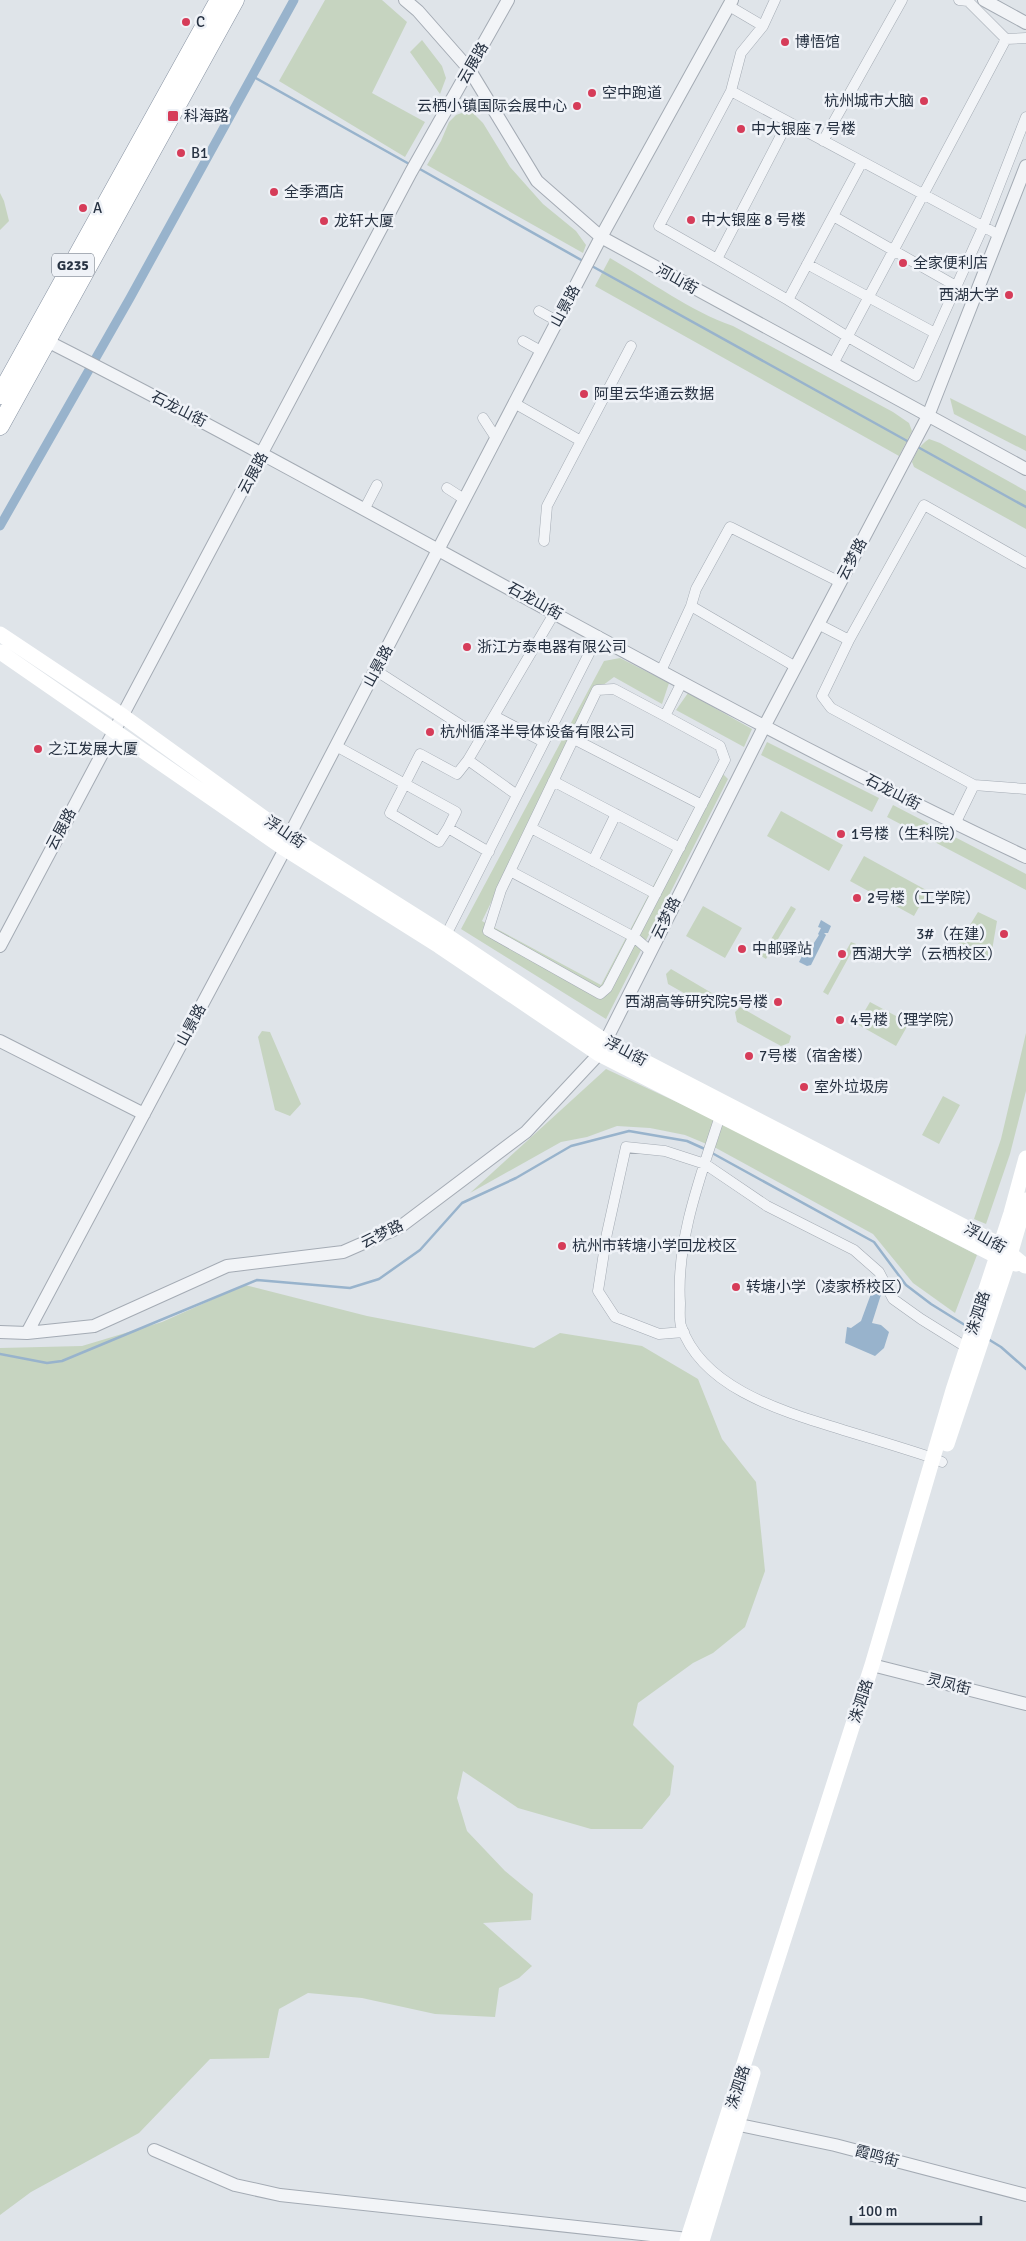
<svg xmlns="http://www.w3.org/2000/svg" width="1026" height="2241" font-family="Signika,'Noto Sans SC',sans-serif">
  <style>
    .green { fill: #c6d4c0 }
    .water { fill: #98b3cc }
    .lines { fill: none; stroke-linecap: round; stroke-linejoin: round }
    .stream { stroke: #98b3cc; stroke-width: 2.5 }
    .canal { stroke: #98b3cc; stroke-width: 9 }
    .minor-casing { stroke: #a4abb4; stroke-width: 11 }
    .tertiary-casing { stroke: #a4abb4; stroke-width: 14 }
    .trunk-casing { stroke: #8691a1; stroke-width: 19 }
    .minor { stroke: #f2f4f7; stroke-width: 10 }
    .tertiary { stroke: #f2f4f7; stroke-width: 12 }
    .secondary { stroke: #fff; stroke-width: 15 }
    .trunk { stroke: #fff; stroke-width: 18 }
    .poi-dot { fill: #d63c59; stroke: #eff2f7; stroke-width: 2 }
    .labels { text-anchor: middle; stroke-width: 5; stroke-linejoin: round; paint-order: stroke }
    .shield { fill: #eff2f7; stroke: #636c78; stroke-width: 1 }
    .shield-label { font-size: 14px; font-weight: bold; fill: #273242 }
    .poi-label { font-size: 15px; fill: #273242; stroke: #eff2f7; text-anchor: start }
    .street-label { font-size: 15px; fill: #273242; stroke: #eff2f7 }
  </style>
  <rect width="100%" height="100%" fill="#dfe4e9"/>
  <path class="green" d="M325,0H382L407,22L372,93L425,122L405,157L279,81Z
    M422,40L442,66L446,78L440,94L410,52Z
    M470,110L483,123L510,167L543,204L576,231L586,245L583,253L427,165L441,141L449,122L456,115Z
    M0,193L4,201L9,221L0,230Z
    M610,258C650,281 690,311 733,326L893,412L909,423L912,431L899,456L595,286Z
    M950,398L1026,436V451L954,414Z
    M929,439L940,443L1026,491V529L914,467L912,462C916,452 920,445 929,439Z
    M620,658L669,683L662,704L614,677L594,692L482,921L601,985L716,767L728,779L606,1019L461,929L604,661Z
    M688,693L752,729L744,747L676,710Z
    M767,742L879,798L872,812L761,755Z
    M893,805L1026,874V890L887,817Z
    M781,811L843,845L829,871L767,836Z
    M864,856L928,891L914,916L850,881Z
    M703,906L742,928L725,958L686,936Z
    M791,906L796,909L766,959L761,956Z
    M978,912L997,921L990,962L957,946Z
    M851,942L856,944L828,995L823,992Z
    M671,969L722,999L721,1006L712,1009L668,984L666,974Z
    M870,1002L909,1023L896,1046L857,1024Z
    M740,1007L791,1036L789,1043L781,1046L737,1022L735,1012Z
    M262,1031L270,1032L301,1104L290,1116L275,1110L258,1037Z
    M1026,1033V1091L1010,1154L986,1224L974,1219L1001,1139Z
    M606,1069L711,1118L977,1255L955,1313L913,1283L873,1234L716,1148L685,1135L650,1128L617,1126L587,1137L561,1142L470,1193Z
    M943,1096L960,1105L939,1144L922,1135Z
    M245,1285L367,1316L534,1348L560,1333L642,1346L698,1379L722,1439L756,1482L765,1571L745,1627L713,1653L693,1663L638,1703L633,1725L674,1766L670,1795L642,1829H591L518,1808L463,1771L457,1798L467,1831L505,1871L533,1894L531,1920L483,1923L532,1966L519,1978L499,1988L495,2017L435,2014L362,1998L308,1993L279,2009L269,2058L210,2059L139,2133L31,2192L0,2215V1348L82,1346L162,1322Z"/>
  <path class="water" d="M821,920L831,926L828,933H824L826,935L811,965L807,966L799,962L802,956L805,957L819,935L818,934L821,928L818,927Z
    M879,1272L885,1282L872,1323L881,1325L889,1332L884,1348L875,1356L845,1343L847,1327L851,1328L861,1321Z"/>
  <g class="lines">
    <path class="stream" d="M254,77L411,165
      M418,168L583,261
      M590,265L909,442
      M916,446L1026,507
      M712,1153L874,1242L906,1285L931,1304L968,1327
      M988,1339L1001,1347L1026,1369
      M0,1354L47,1363L62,1361L257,1280L350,1288L379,1279L420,1250L462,1203L516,1178L571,1146L629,1131L687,1141L707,1150"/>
    <path class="canal" d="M0,526L130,298L294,0"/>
    <defs>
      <path id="minor" d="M729,6L763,26L741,53L731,91L999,235
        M763,26L775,0
        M1006,39L1026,38
        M823,141L902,0
        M862,162L788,300L848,337L916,376L983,227L1026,117
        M833,216L956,286
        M717,259L659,226L731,91
        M807,264L935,333
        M788,300L717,259L788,122
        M539,311L557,321
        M523,341L541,351
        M833,364L1006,39L968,1L959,0
        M514,403L581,441L547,506L544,541
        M483,418L496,438
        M581,441L631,346
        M447,488L464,499
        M365,508L377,485
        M1026,563L924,505L849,640L822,696L831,708L974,785L1026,789
        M691,606L696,589L730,527L840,582
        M818,624L849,640
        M375,670L481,738
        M661,671L691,606L796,667
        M494,716L544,742
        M665,716L614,689L597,690L501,890L488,931L600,994L607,988L725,760L720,746L665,716L682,682
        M574,739L702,805
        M336,746L456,812L448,828L489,852
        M468,760L517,795
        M553,781L680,848
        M955,824L974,785
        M448,828L439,842L390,813L420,754L457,774L468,760L555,612
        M531,828L656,894
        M593,861L616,814
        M510,871L634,937L650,951
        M444,939L598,636
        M720,1116C701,1175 676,1240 680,1303C680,1310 679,1319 681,1326C703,1390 786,1412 843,1430C873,1439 903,1448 933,1458L942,1462
        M684,1332L659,1334L615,1317L598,1291L607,1233L626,1147L665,1151L705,1164L767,1206L854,1250L879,1272L893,1299L921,1319L966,1347"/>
      <path id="tertiary" d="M405,0L418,11L469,69L537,181L601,237L1026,469
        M984,0L1026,23
        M47,341C376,508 692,700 1026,857
        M0,946L411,172L508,0
        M0,1041L144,1114
        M0,1332L27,1333L94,1326L227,1266L343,1252L400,1227L526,1132L599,1054L764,727L928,416L1026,166
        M27,1333L285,849L289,836L601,237L732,0
        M872,1665L1026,1704
        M730,2123L835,2145L1026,2195
        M154,2150L235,2185L280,2195L688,2239"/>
      <path id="trunk" d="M0,395L219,0
        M0,426L235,0"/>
    </defs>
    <use href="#minor" class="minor-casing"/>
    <use href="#tertiary" class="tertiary-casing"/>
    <use href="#trunk" class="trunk-casing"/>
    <use href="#minor" class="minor"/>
    <use href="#tertiary" class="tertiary"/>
    <path class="secondary" d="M0,634L123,716L289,836L446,935L605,1041L1000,1245L1025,1266
      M0,652L285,849L439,946L599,1054L1008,1262L1016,1264
      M947,1444L1008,1262L1026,1200
      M687,2241L872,1665L953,1390L1011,1213L1026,1158
      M702,2241L753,2073"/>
    <use href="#trunk" class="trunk"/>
  </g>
  <g class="poi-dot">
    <circle cx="186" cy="22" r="5"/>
    <circle cx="785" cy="42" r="5"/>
    <circle cx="592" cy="93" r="5"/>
    <circle cx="924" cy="101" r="5"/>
    <circle cx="577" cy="106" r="5"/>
    <rect x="167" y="110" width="12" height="12" rx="2.5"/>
    <circle cx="741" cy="129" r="5"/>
    <circle cx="181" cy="153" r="5"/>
    <circle cx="274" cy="192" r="5"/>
    <circle cx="83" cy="208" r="5"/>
    <circle cx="691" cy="220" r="5"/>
    <circle cx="324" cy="221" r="5"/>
    <circle cx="903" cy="263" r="5"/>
    <circle cx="1009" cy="295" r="5"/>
    <circle cx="584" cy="394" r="5"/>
    <circle cx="467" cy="647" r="5"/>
    <circle cx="430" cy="732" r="5"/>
    <circle cx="38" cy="749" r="5"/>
    <circle cx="841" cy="834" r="5"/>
    <circle cx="857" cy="898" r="5"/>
    <circle cx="1004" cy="934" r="5"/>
    <circle cx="742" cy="949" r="5"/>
    <circle cx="842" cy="954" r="5"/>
    <circle cx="778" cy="1002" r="5"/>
    <circle cx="840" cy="1020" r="5"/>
    <circle cx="749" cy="1056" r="5"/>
    <circle cx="804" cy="1087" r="5"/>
    <circle cx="562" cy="1246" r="5"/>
    <circle cx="736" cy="1287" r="5"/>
  </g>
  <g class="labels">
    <rect class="shield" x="52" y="253.5" width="42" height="23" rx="4"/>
    <g class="shield-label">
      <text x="73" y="270">G235</text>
    </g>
    <g class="poi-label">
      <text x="196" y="27">C</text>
      <text x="795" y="47">博悟馆</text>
      <text x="602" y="98">空中跑道</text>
      <text x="914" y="106" text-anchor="end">杭州城市大脑</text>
      <text x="567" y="111" text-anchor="end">云栖小镇国际会展中心</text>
      <text x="184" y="121">科海路</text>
      <text x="751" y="134">中大银座 7 号楼</text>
      <text x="191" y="158">B1</text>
      <text x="284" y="197">全季酒店</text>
      <text x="93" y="213">A</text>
      <text x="701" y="225">中大银座 8 号楼</text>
      <text x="334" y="226">龙轩大厦</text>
      <text x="913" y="268">全家便利店</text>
      <text x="999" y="300" text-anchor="end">西湖大学</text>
      <text x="594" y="399">阿里云华通云数据</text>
      <text x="477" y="652">浙江方泰电器有限公司</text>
      <text x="440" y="737">杭州循泽半导体设备有限公司</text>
      <text x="48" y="754">之江发展大厦</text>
      <text x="851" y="839">1号楼（生科院）</text>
      <text x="867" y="903">2号楼（工学院）</text>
      <text x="994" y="939" text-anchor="end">3#（在建）</text>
      <text x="752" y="954">中邮驿站</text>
      <text x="852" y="959">西湖大学（云栖校区）</text>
      <text x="768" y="1007" text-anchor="end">西湖高等研究院5号楼</text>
      <text x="850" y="1025">4号楼（理学院）</text>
      <text x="759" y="1061">7号楼（宿舍楼）</text>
      <text x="814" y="1092">室外垃圾房</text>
      <text x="572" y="1251">杭州市转塘小学回龙校区</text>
      <text x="746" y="1292">转塘小学（凌家桥校区）</text>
    </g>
    <g class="street-label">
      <text transform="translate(473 63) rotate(-60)" y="5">云展路</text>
      <text transform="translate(677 279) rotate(29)" y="5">河山街</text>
      <text transform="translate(565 306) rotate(-62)" y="5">山景路</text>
      <text transform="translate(179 409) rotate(27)" y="5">石龙山街</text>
      <text transform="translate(253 473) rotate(-62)" y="5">云展路</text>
      <text transform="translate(852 559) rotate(-62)" y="5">云梦路</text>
      <text transform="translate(535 601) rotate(29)" y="5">石龙山街</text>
      <text transform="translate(378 666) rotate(-62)" y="5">山景路</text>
      <text transform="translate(893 792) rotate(27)" y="5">石龙山街</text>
      <text transform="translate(61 829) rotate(-62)" y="5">云展路</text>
      <text transform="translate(285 832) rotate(34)" y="5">浮山街</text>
      <text transform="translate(666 918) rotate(-63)" y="5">云梦路</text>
      <text transform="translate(191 1025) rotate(-62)" y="5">山景路</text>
      <text transform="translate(626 1051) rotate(28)" y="5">浮山街</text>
      <text transform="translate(382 1234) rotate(-26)" y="5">云梦路</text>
      <text transform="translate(985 1238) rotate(29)" y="5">浮山街</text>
      <text transform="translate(978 1313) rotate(-72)" y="5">洙泗路</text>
      <text transform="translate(949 1684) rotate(14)" y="5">灵凤街</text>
      <text transform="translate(861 1701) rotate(-72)" y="5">洙泗路</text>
      <text transform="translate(738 2087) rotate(-72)" y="5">洙泗路</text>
      <text transform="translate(877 2156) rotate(15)" y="5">霞鸣街</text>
    </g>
  </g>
  <path d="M851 2216v8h130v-8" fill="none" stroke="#273242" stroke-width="2.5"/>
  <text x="858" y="2216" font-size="15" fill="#273242" stroke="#eff2f7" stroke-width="4" paint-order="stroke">100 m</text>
</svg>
